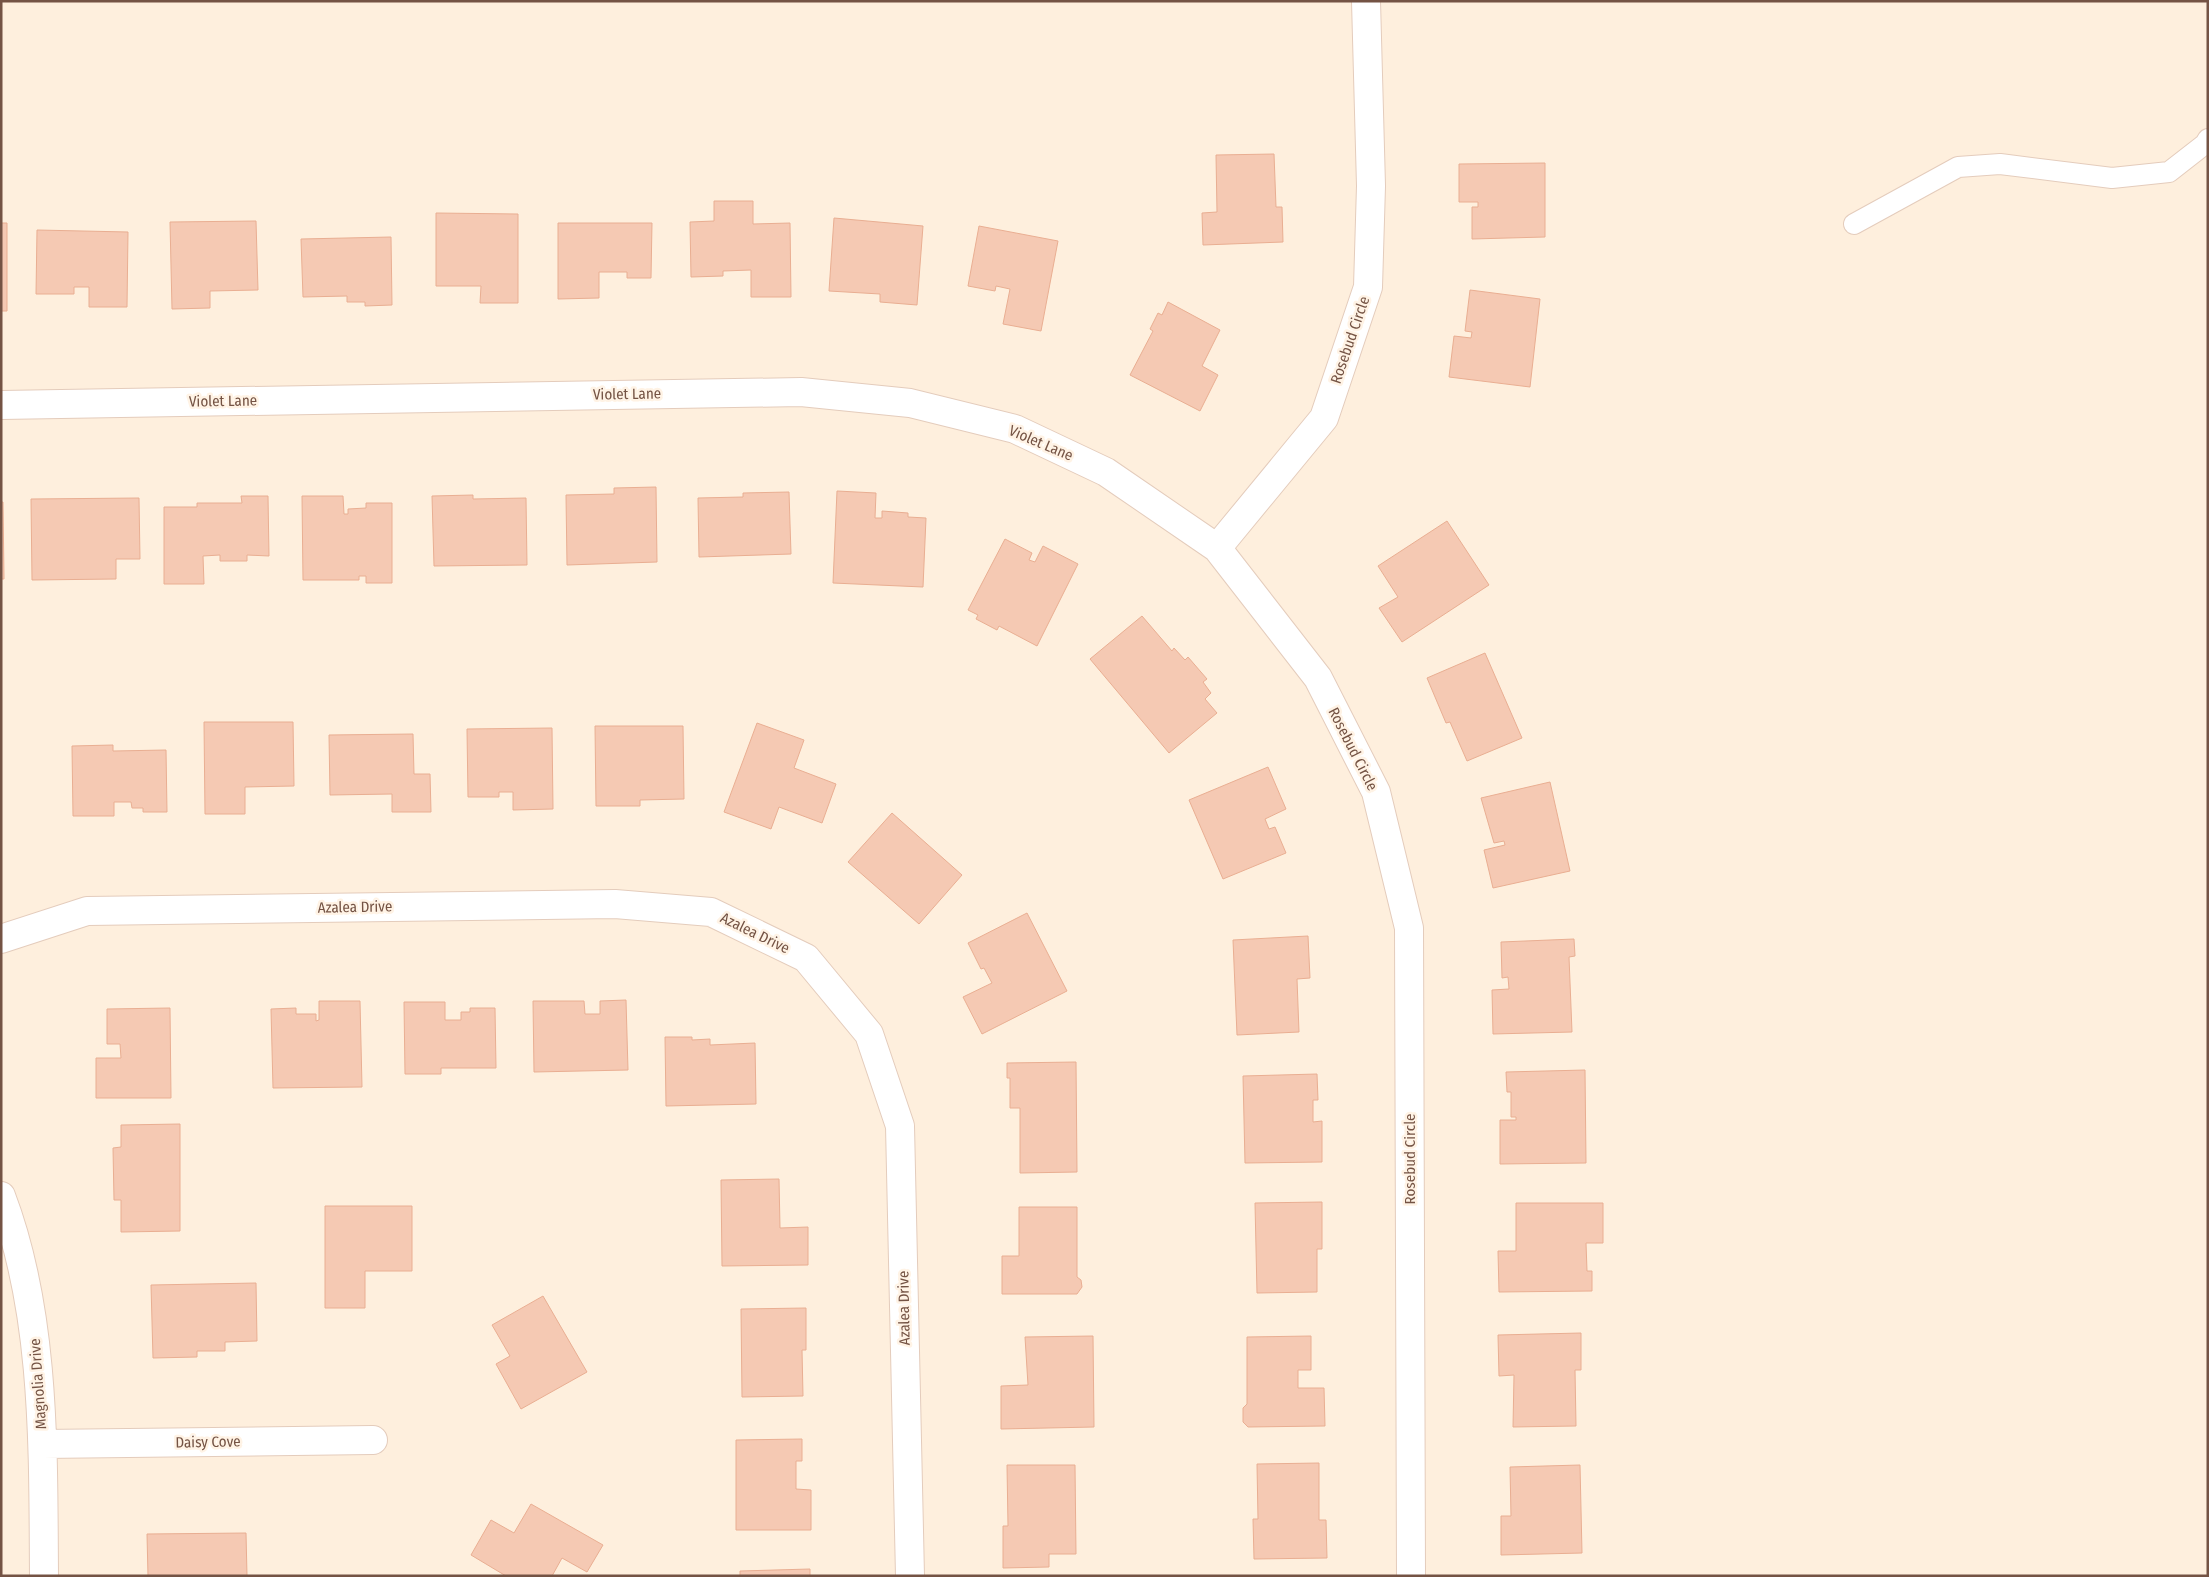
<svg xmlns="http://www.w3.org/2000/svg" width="2209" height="1577" font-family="'Fira Sans Condensed',sans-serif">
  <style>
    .building { fill: #f5c9b3; stroke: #e9ae92 }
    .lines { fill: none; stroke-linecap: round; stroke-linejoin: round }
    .service-casing { stroke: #e4ccbc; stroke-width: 22 }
    .minor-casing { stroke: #e4ccbc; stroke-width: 30 }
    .service { stroke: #fff; stroke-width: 20 }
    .minor { stroke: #fff; stroke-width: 28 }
    .labels { text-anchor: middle; stroke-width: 5; stroke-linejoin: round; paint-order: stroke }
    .street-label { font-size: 15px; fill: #745344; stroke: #fff3e5 }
  </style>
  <rect width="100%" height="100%" fill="#feefdd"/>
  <path class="building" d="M1274,154L1276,207H1282L1283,242L1203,245L1202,213L1217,212L1216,155Z
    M1545,163V237L1472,239V207H1478V202H1459V164Z
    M714,201H753V224L790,223L791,297H751V270L723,271V276L691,277L690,222L714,221Z
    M436,213L518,214V303H480L481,286H436Z
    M834,218L923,226L917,305L880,302V294L829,291Z
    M256,221L258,290L210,291V308L172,309L170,222Z
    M1,223H7V311H1Z
    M558,223H652L651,278H627V272H599V298L558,299Z
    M979,226L1058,241L1041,331L1003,324L1010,289L996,286L995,291L968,286Z
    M37,230L128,232L127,307H89V287H74V294H36Z
    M391,237L392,305L365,306V302H347V296L303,297L301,239Z
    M1470,290L1540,299L1530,387L1449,377L1454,336L1471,338L1472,332L1465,331Z
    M1168,302L1220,330L1202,366L1218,375L1200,411L1130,375L1153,331L1150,329L1158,313L1162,315Z
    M656,487L657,562L567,565L566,495L614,494V488Z
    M837,491L876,493L875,518H882V511L908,513V517L926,518L923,587L833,583Z
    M789,492L791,554L699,557L698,498L743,497V493Z
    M473,495V499L526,498L527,565L434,566L432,496Z
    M241,496H268L269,556L247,555V561H220V555L203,556L204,584H164V507H197V503H242Z
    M302,496H343L344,514H348V509L366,508V503H392V583H366V576H359V580H303Z
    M139,498L140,559H116V579L32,580L31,499Z
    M1,502H3L4,579H1Z
    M1447,521L1489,585L1402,642L1379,608L1398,597L1378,566Z
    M1005,539L1032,553L1029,560L1035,562L1043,546L1078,564L1037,646L999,626L997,630L976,619L978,615L968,610Z
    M1142,616L1172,651L1174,648L1185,660L1188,657L1207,679L1203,682L1211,693L1205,699L1217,713L1169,753L1090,659Z
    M1485,653L1522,738L1467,761L1450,722L1446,723L1427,678Z
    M204,722H293L294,786L245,787V814H205Z
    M757,723L804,740L794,768L836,784L822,823L779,807L771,829L724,812Z
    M595,726H683L684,799L640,800V806H596Z
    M552,728L553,809L513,810V792H499V797H468L467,729Z
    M413,734L414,774H430L431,812H392V794L330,795L329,735Z
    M113,745V751L166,750L167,812H143V808H132L131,802H114V816H73L72,746Z
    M1268,767L1286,809L1265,819L1269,829L1275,827L1286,853L1223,879L1189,800Z
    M1550,782L1570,871L1493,888L1484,850L1505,845L1504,841L1494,843L1481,798Z
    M892,813L962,875L919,924L848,862Z
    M1027,913L1067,991L982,1034L963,997L992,983L984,968L981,969L968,943Z
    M1308,936L1310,978L1297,979L1299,1032L1237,1035L1233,940Z
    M1574,939L1575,956L1569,957L1572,1032L1493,1034L1492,990L1509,989L1508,977L1502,978L1501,942Z
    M626,1000L628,1070L534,1072L533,1001H584L585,1014H600V1001Z
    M319,1001H360L362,1087L273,1088L271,1009L296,1008V1014H316V1021L319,1020Z
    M404,1002H445V1020H461V1012H470V1008H495L496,1068H441V1074H405Z
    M170,1008L171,1098H96V1058H121L120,1044H107V1009Z
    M665,1037H692V1040L710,1039V1045L755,1043L756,1104L666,1106Z
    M1076,1062L1077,1172L1020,1173V1108H1010V1078H1007V1063Z
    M1585,1070L1586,1163L1500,1164V1120H1516V1117H1511V1092H1507L1506,1072Z
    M1317,1074L1318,1100H1313V1122L1322,1121V1162L1245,1163L1243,1076Z
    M180,1124V1231L121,1232V1200H114L113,1148L121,1147V1125Z
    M779,1179L780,1228L808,1227V1265L722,1266L721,1180Z
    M1322,1202V1249H1317V1292L1257,1293L1255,1203Z
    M1516,1203H1603V1243H1586L1587,1271H1592V1291L1499,1292L1498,1251H1516Z
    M325,1206H412V1271H365V1308H325Z
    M1019,1207H1077V1277L1081,1280L1082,1287L1077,1294H1002V1256H1019Z
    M256,1283L257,1341L225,1342V1351H197V1357L153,1358L151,1285Z
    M543,1296L587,1372L521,1409L496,1364L510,1356L492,1325Z
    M806,1308V1350H802L803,1396L742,1397L741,1309Z
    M1581,1333V1370H1575L1576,1426L1513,1427L1514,1375L1499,1376L1498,1335Z
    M1093,1336L1094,1427L1001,1429V1386L1028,1385L1025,1337Z
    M1311,1336V1370H1298V1388H1324L1325,1426L1248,1427L1243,1422V1408L1247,1404V1337Z
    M802,1439V1461H796V1489L811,1490V1530H736V1440Z
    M1319,1463V1520H1326L1327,1558L1254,1559L1253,1519H1258L1257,1464Z
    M1007,1465H1075L1076,1554H1049V1567L1003,1568V1526H1008Z
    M1580,1465L1582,1553L1501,1555V1516H1511L1510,1467Z
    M531,1504L603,1545L587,1572L562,1558L552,1576H506L471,1555L491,1520L514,1533Z
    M246,1533L247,1576H148L147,1534Z
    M810,1569V1576H740V1571Z"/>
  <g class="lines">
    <defs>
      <path id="service" d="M1854,224L1958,167L2000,164L2112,178L2169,172L2205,144L2208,139"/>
      <path id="minor" d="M1,405L801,392L910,403L1015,429L1106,472L1217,548L1318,678L1376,792L1409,928L1411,1576
        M1217,548L1324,418L1368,287L1371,186L1366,1
        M1,939L87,911L615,904L711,912L806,958L869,1034L900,1126L910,1576
        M1,1196C46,1314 43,1451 44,1576
        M43,1444L373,1440"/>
    </defs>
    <use href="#service" class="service-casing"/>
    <use href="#minor" class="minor-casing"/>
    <use href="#service" class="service"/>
    <use href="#minor" class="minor"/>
  </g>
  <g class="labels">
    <g class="street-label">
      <text transform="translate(1350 340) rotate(-71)" y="5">Rosebud Circle</text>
      <text transform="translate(627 394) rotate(-1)" y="5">Violet Lane</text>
      <text transform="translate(223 401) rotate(-1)" y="5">Violet Lane</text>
      <text transform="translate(1041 443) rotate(23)" y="5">Violet Lane</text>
      <text transform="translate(1353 749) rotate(63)" y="5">Rosebud Circle</text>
      <text transform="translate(355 907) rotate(-1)" y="5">Azalea Drive</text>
      <text transform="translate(755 933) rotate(26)" y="5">Azalea Drive</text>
      <text transform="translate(1410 1159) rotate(-90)" y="5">Rosebud Circle</text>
      <text transform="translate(904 1308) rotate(-91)" y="5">Azalea Drive</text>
      <text transform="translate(38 1384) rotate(-94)" y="5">Magnolia Drive</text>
      <text transform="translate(208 1442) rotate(-1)" y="5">Daisy Cove</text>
    </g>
  </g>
  <rect width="2209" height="1577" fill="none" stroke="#745344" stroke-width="5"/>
</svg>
